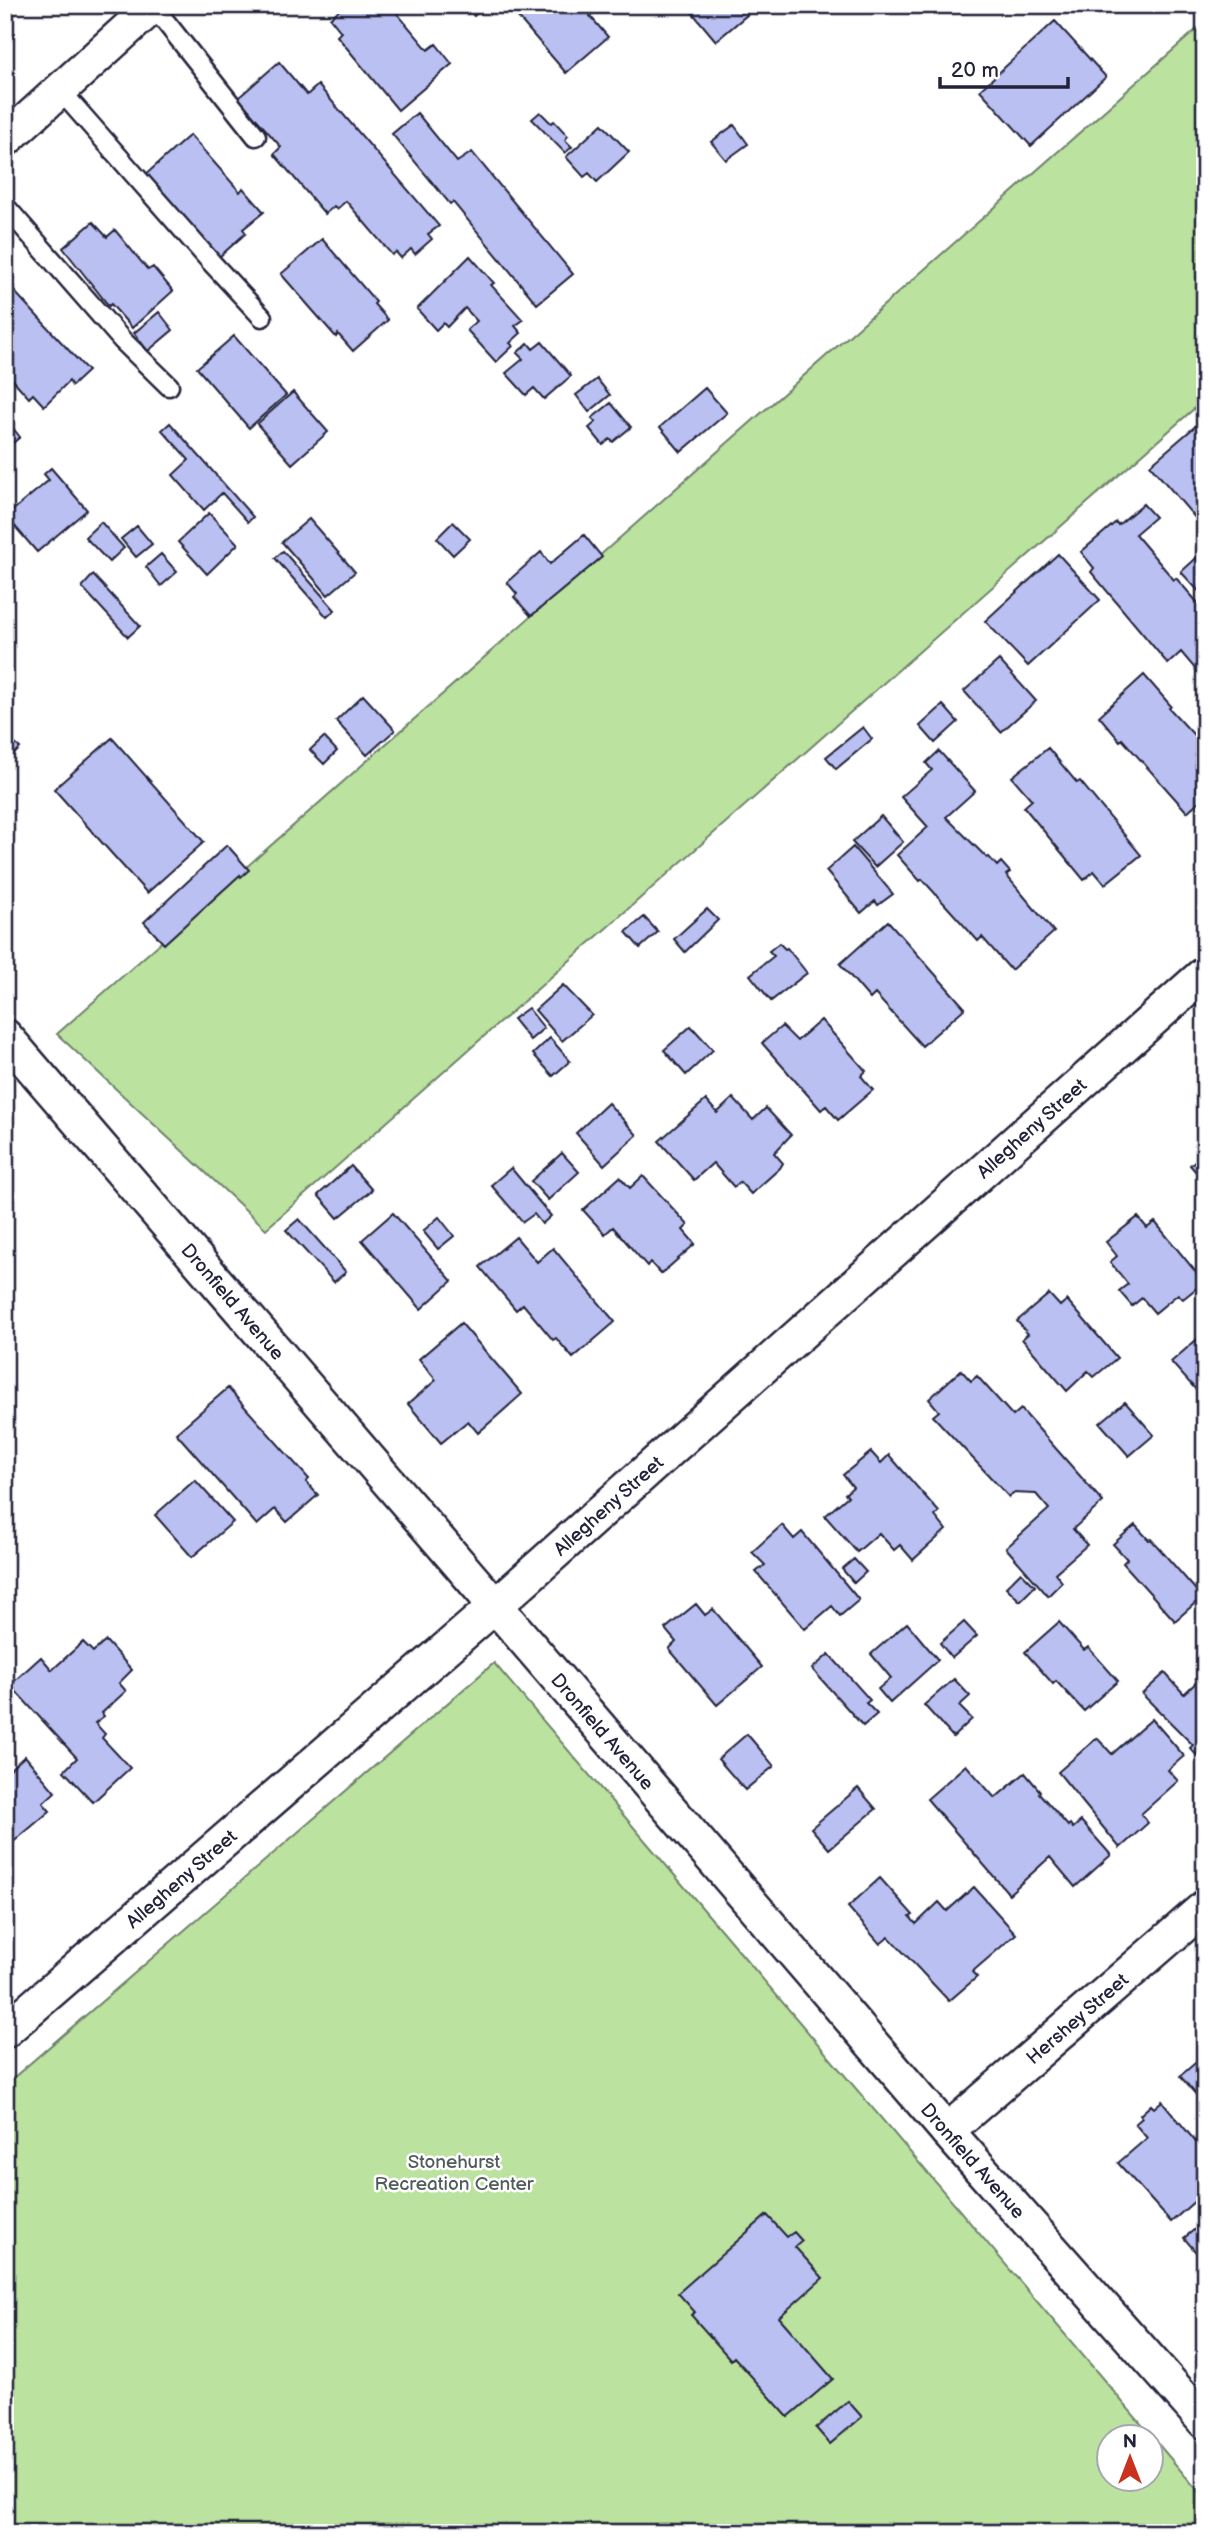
<svg xmlns="http://www.w3.org/2000/svg" width="1210" height="2538" font-family="'Balsamiq Sans',sans-serif">
  <style>
    .green { fill: #bbe29e; stroke: #6e826c; stroke-width: 2; fill-rule: evenodd }
    .building { fill: #bac1f2; stroke: #22223b; stroke-width: 2 }
    .lines { fill: none; stroke-linecap: round; stroke-linejoin: round }
    .lane-casing { stroke: #22223b; stroke-width: 23 }
    .street-casing { stroke: #22223b; stroke-width: 38 }
    .lane { stroke: #fff; stroke-width: 18 }
    .street { stroke: #fff; stroke-width: 33 }
    .labels { text-anchor: middle; stroke-width: 5; stroke-linejoin: round; paint-order: stroke }
    .street-label { font-size: 19px; fill: #22223b; stroke: #fff }
    .park-label { font-size: 19px; fill: #505c59; stroke: #fff }
  </style>
  <rect width="100%" height="100%" fill="#fff"/>
  <filter id="ink" filterUnits="userSpaceOnUse"><feTurbulence type="fractalNoise" baseFrequency=".0143" numOctaves="2"/><feDisplacementMap in="SourceGraphic" scale="14" xChannelSelector="R" yChannelSelector="G"/><feConvolveMatrix kernelMatrix="1 2 1 2 8 2 1 2 1" color-interpolation-filters="sRGB"/></filter>
  <g filter="url(#ink)">
    <path class="green" d="M1205,22V399L266,1229L57,1034Z
      M494,1663L1205,2499V2533H5V2085ZM1108,2436H1150V2478H1108Z"/>
    <path class="building" d="M345,5H390L428,50L436,44L452,64L398,110L337,36L341,32L330,18Z
      M465,5H486L474,16Z
      M529,5H587L593,13L590,16L608,37L566,73L517,16Z
      M686,5H741L748,14L716,41Z
      M1055,21L1106,77L1031,146L980,90Z
      M279,62L307,95L318,85L439,226L428,234L432,239L415,254L411,249L401,258L396,252L392,255L346,201L337,209L334,206L325,214L274,154L281,147L238,98Z
      M540,112L551,123L554,121L568,136L565,140L572,147L565,153L532,119Z
      M417,113L457,162L472,152L573,274L537,304L453,202L450,204L392,134Z
      M602,124L629,152L597,182L589,173L584,177L566,157Z
      M734,125L748,144L726,160L711,142Z
      M190,135L240,192L243,188L264,212L243,229L246,233L219,257L157,187L156,189L144,176Z
      M93,222L107,237L115,230L148,270L153,267L173,291L132,328L111,304L109,306L63,248Z
      M322,239L376,302L374,304L388,320L353,351L338,334L336,337L281,274Z
      M470,256L494,283L491,285L523,320L515,326L521,333L510,343L513,346L496,362L467,330L477,321L465,308L447,327L443,323L436,330L417,309Z
      M14,291L88,371L72,386L69,381L44,406L33,394L29,398L5,371V299Z
      M159,312L173,330L148,351L134,333Z
      M234,336L286,395L249,428L197,368Z
      M542,342L571,376L544,399L534,388L526,395L506,373L523,359L517,353L528,343L533,349Z
      M597,379L610,395L589,412L576,395Z
      M705,388L727,413L681,452L660,427Z
      M293,392L328,432L292,464L257,424Z
      M611,403L631,427L613,442L610,439L603,445L589,428L596,422L592,418Z
      M1205,418V513L1197,520L1150,465Z
      M8,422L20,437L8,447L5,443V424Z
      M170,423L253,517L248,522L222,493L204,510L173,475L189,460L162,430Z
      M51,468L87,510L37,552L6,516L49,480L44,474Z
      M1143,504L1155,517L1135,534L1174,580L1176,578L1205,611V675L1202,677L1181,652L1168,664L1091,572L1094,568L1081,552L1116,522L1118,525Z
      M209,513L238,544L207,574L178,542Z
      M309,519L355,572L328,595L282,542Z
      M101,522L124,548L109,562L85,537Z
      M453,522L470,539L453,555L437,538Z
      M137,526L152,544L136,557L121,539Z
      M584,535L602,557L531,616L514,597L517,594L507,582L541,552L550,564Z
      M1205,550V598L1181,572Z
      M283,551L335,610L327,617L275,558Z
      M161,554L177,572L161,586L146,567Z
      M1058,554L1100,600L1028,666L985,621Z
      M93,575L140,626L128,637L82,587Z
      M999,660L1036,701L1001,732L964,691Z
      M1144,675L1171,706L1169,708L1205,747V796L1187,812L1122,739L1120,741L1099,716Z
      M363,695L395,730L367,755L336,721Z
      M943,705L958,722L935,743L920,726Z
      M863,727L872,739L836,769L826,757Z
      M324,737L337,751L324,764L310,750Z
      M8,738L20,748L6,763L5,742Z
      M112,738L204,842L147,893L54,789Z
      M1048,748L1077,783L1080,781L1141,855L1105,884L1094,871L1084,880L1024,807L1032,800L1012,777Z
      M939,751L975,791L946,817L987,858L989,857L997,866L1001,862L1010,872L1006,875L1054,932L1011,970L982,937L978,941L922,879L920,881L897,855L928,827L901,797L932,770L926,763Z
      M881,816L903,842L875,867L852,842Z
      M227,845L249,870L241,877L240,875L164,944L144,922Z
      M853,847L893,894L878,905L875,901L861,913L826,871Z
      M707,909L718,920L685,952L674,939Z
      M644,917L658,932L640,948L626,932Z
      M888,921L965,1008L922,1046L875,994L870,999L840,964Z
      M779,943L785,949L787,948L807,973L771,1001L750,975L774,956L769,951Z
      M563,985L592,1015L562,1041L535,1010Z
      M528,1008L544,1028L530,1040L513,1019Z
      M821,1020L866,1071L861,1076L873,1090L838,1120L826,1106L821,1110L762,1043L782,1026L797,1041Z
      M691,1026L713,1050L686,1075L664,1050Z
      M550,1038L570,1061L553,1076L533,1054Z
      M733,1098L753,1120L766,1108L791,1135L774,1153L783,1163L780,1168L751,1194L740,1182L734,1187L713,1163L694,1180L659,1141L706,1100L717,1113Z
      M608,1103L637,1135L604,1165L576,1133Z
      M1205,1152V1188L1200,1182L1203,1180L1190,1165Z
      M562,1153L579,1172L548,1200L531,1181Z
      M351,1166L372,1190L338,1218L318,1195Z
      M511,1168L551,1216L542,1224L534,1214L523,1222L491,1185Z
      M643,1176L688,1225L683,1230L695,1244L661,1274L650,1262L647,1266L613,1227L605,1234L583,1210L620,1177L630,1188Z
      M393,1213L452,1281L421,1309L362,1240Z
      M439,1217L454,1236L438,1249L423,1231Z
      M1138,1217L1147,1228L1155,1222L1204,1282L1183,1299L1178,1294L1155,1313L1142,1298L1132,1306L1119,1291L1128,1284L1110,1262L1117,1256L1106,1242Z
      M299,1219L346,1272L334,1282L286,1230Z
      M516,1237L537,1262L553,1248L615,1322L573,1358L556,1338L553,1340L523,1304L516,1310L480,1267Z
      M1049,1294L1060,1306L1067,1300L1117,1358L1094,1377L1088,1371L1067,1391L1022,1339L1028,1334L1017,1321Z
      M461,1323L522,1394L478,1433L468,1421L441,1443L408,1404L436,1380L419,1359Z
      M1203,1334L1205,1335V1400L1171,1362Z
      M961,1370L971,1381L977,1376L1013,1416L1021,1409L1103,1502L1073,1529L1087,1545L1055,1573L1062,1582L1048,1596L1006,1548L1049,1509L1036,1494L1013,1493L1009,1497L933,1416L939,1411L929,1399Z
      M228,1388L309,1479L306,1482L318,1495L287,1522L275,1509L257,1525L176,1433Z
      M1125,1402L1154,1435L1129,1456L1100,1423Z
      M871,1452L881,1463L889,1455L939,1512L935,1516L946,1530L913,1560L900,1545L894,1550L879,1533L857,1552L825,1516L848,1496L845,1494L853,1487L843,1475Z
      M195,1480L233,1522L192,1557L155,1515Z
      M782,1525L794,1539L802,1532L859,1600L840,1616L832,1606L805,1629L756,1572L765,1565L752,1552Z
      M1135,1525L1149,1540L1151,1539L1202,1597L1175,1621L1123,1563L1127,1559L1113,1544Z
      M854,1559L866,1572L854,1583L842,1569Z
      M1021,1572L1035,1586L1020,1601L1006,1587Z
      M696,1604L705,1615L713,1609L762,1667L717,1705L669,1649L676,1642L665,1629Z
      M964,1622L977,1636L952,1658L940,1643Z
      M1059,1622L1084,1650L1088,1647L1118,1681L1084,1711L1056,1681L1053,1684L1025,1652Z
      M907,1623L938,1660L890,1703L878,1689L891,1678L871,1654Z
      M106,1641L132,1670L119,1683L126,1691L102,1713L104,1716L95,1723L105,1734L102,1738L130,1768L93,1802L64,1771L77,1758L10,1685L41,1657L52,1670L83,1642L93,1652Z
      M829,1654L870,1700L866,1703L877,1714L863,1726L812,1669Z
      M1165,1673L1184,1694L1205,1674V1754L1200,1759L1190,1748L1193,1745L1142,1694Z
      M954,1679L970,1696L959,1706L972,1719L953,1737L924,1705Z
      M1152,1719L1184,1756L1168,1770L1178,1781L1141,1814L1148,1823L1120,1848L1058,1772L1097,1738L1112,1754Z
      M747,1734L774,1766L745,1790L718,1759Z
      M25,1756L55,1792L43,1803L50,1811L5,1849V1765L9,1770Z
      M966,1765L995,1798L1025,1773L1040,1791L1039,1793L1068,1826L1070,1824L1073,1828L1081,1821L1111,1855L1075,1887L1050,1857L1009,1894L927,1799Z
      M858,1788L876,1809L829,1849L811,1828Z
      M880,1878L913,1915L910,1917L916,1924L939,1902L947,1911L974,1887L1016,1934L972,1972L977,1977L949,2001L889,1937L880,1944L848,1907Z
      M1201,2058L1205,2061V2105L1180,2076Z
      M1162,2101L1205,2153V2192L1171,2222L1118,2163L1147,2138L1135,2124L1142,2118L1140,2115L1151,2105L1154,2108Z
      M767,2215L787,2237L794,2232L802,2241L795,2247L823,2278L779,2317L833,2379L788,2417L734,2357L731,2360L691,2315L695,2312L678,2293Z
      M1205,2221V2263L1184,2238Z
      M848,2401L862,2417L830,2444L816,2428Z"/>
    <g class="lines">
      <defs>
        <path id="lane" d="M153,6L256,136
          M60,90L211,262L262,317
          M5,206L122,340L169,386"/>
        <g id="street">
          <path d="M5,140L154,5"/>
          <path id="s1" d="M5,1036L947,2131L1205,2422"/>
          <path id="s2" d="M5,2031L494,1607L1205,973"/>
          <path id="s3" d="M947,2131L1205,1907"/>
        </g>
      </defs>
      <use href="#lane" class="lane-casing"/>
      <use href="#street" class="street-casing"/>
      <use href="#lane" class="lane"/>
      <use href="#street" class="street"/>
    </g>
  </g>
  <g class="labels">
    <g class="street-label">
      <text dy="7" stroke="none"><textPath href="#s2" startOffset="1367">Allegheny Street</textPath></text>
      <text dy="7" stroke="none"><textPath href="#s1" startOffset="350">Dronfield Avenue</textPath></text>
      <text dy="7" stroke="none"><textPath href="#s2" startOffset="800">Allegheny Street</textPath></text>
      <text dy="7" stroke="none"><textPath href="#s1" startOffset="917">Dronfield Avenue</textPath></text>
      <text dy="7" stroke="none"><textPath href="#s2" startOffset="233">Allegheny Street</textPath></text>
      <text dy="7" stroke="none"><textPath href="#s3" startOffset="172">Hershey Street</textPath></text>
      <text dy="7" stroke="none"><textPath href="#s1" startOffset="1484">Dronfield Avenue</textPath></text>
    </g>
    <g class="park-label">
      <text x="454" y="2168">Stonehurst<tspan x="454" dy="22">Recreation Center</tspan></text>
    </g>
  </g>
  <rect width="1210" height="2538" fill="none" stroke="#fff" stroke-width="28"/>
  <rect x="14" y="14" width="1182" height="2510" fill="none" stroke="#22223b" stroke-width="2.5" filter="url(#ink)"/>
  <g transform="translate(1130 2458)"><circle r="33" fill="#ffffff" stroke="#a7a7b1" stroke-width="2"/>
  <path d="M0-5L12 26L0 18L-12 26Z" fill="#c8321e"/>
  <text y="-10" font-size="19" font-weight="bold" text-anchor="middle" fill="#22223b">N</text>
  </g>
  <path d="M940 77v10h128v-10" fill="none" stroke="#22223b" stroke-width="3.5"/>
  <text x="951" y="77" font-size="21" fill="#22223b" stroke="#ffffff" stroke-width="5" paint-order="stroke">20 m</text>
</svg>
